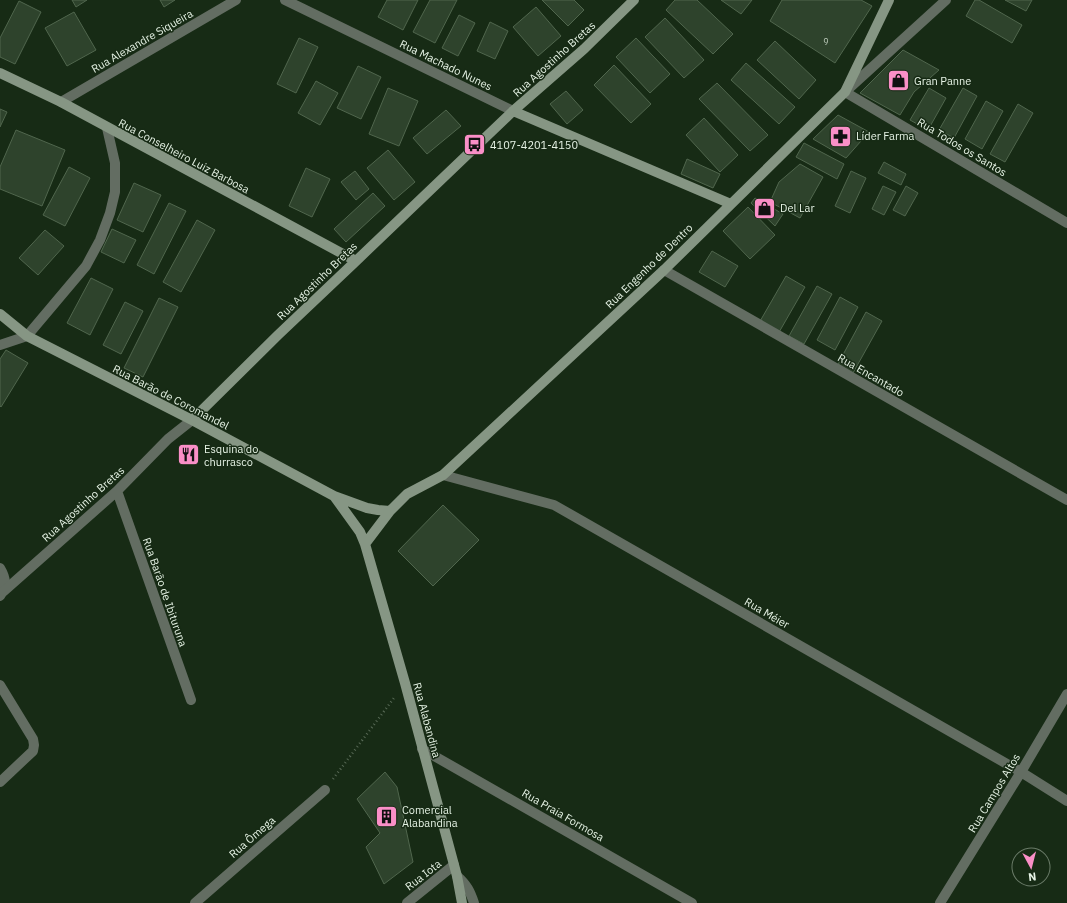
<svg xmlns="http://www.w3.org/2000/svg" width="1067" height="903" font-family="'IBM Plex Sans',sans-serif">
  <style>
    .building { fill: #2e432c; stroke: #50664d }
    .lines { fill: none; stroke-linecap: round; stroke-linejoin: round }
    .path { stroke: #586a56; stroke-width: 2.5; stroke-dasharray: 1 3; stroke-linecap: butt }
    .lane { stroke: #636d62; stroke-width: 10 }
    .street { stroke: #636d62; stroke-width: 10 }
    .secondary { stroke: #869684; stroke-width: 10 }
    .labels { text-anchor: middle; stroke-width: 3; stroke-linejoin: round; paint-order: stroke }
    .number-label { font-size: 9px; fill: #b8c7b7 }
    .street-label { font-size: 11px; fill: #e6f3e5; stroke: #172b15 }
    .poi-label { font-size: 11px; fill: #e6f3e5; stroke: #172b15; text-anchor: start }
  </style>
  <rect width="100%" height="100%" fill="#172b15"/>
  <path class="building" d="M72,0H87L76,7Z
    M160,0H175L164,7Z
    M387,0H418L403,30L378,17Z
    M430,0H457L435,43L413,32Z
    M542,0H574L584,10L568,26Z
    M675,0H697L733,34L713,54L666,10Z
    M721,0H752L741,14Z
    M782,0H861L872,6L835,63L770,21Z
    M975,0H979L1022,25L1012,43L966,16Z
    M1005,0H1032L1026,11Z
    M19,1L41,12L15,64L0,57V38Z
    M536,7L561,36L538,56L513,27Z
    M74,12L96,50L67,66L45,28Z
    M459,15L475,23L458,56L442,48Z
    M665,18L704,60L684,78L645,37Z
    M490,22L508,31L495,59L477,51Z
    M299,38L318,47L296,93L277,84Z
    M636,38L670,74L650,93L616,57Z
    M775,41L816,80L799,99L757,60Z
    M903,50L939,70L914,92L900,115L860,93Z
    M746,63L795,107L779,124L731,80Z
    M614,65L651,104L631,123L594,85Z
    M358,66L381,77L361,119L337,108Z
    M316,81L338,93L320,125L298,113Z
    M717,83L768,135L750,151L699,99Z
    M388,88L418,101L399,146L369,134Z
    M929,88L946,98L928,130L910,120Z
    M963,88L977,96L954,138L939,130Z
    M566,91L583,110L567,124L550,104Z
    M986,101L1003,111L982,149L965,139Z
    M1018,104L1033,113L1005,162L990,154Z
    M0,109L7,112L0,127Z
    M446,110L461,126L427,154L413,138Z
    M838,115L869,132L846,158L813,139Z
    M704,118L738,155L720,172L686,135Z
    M16,130L65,150L42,206L0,189V167Z
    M804,143L844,164L837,179L796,157Z
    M388,150L415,182L394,200L367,168Z
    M687,159L720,174L713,188L681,174Z
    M884,162L906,174L901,185L878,173Z
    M800,164L823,177L800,218L770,202L779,182Z
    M69,167L90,178L65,226L43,215Z
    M306,168L330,179L312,217L289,206Z
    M355,171L369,189L356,200L341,182Z
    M851,171L866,178L850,213L835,206Z
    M134,183L161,195L143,232L117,220Z
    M883,186L896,192L884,215L872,209Z
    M906,186L918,193L905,216L893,210Z
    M373,193L385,206L346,242L334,229Z
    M755,198L783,214L775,226L751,203Z
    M169,203L186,211L154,274L137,265Z
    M748,207L775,235L750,259L723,231Z
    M197,220L215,230L181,292L163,282Z
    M112,229L136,240L124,263L101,252Z
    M45,230L64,246L38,275L19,258Z
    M712,251L738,266L725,287L699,272Z
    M786,276L805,287L778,334L759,323Z
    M91,278L113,289L90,335L67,323Z
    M817,286L832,294L804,344L789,336Z
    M840,297L858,307L835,350L817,340Z
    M159,298L178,307L143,377L124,368Z
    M125,302L143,311L121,354L103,345Z
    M866,312L882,321L853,373L838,364Z
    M6,350L28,363L1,407L0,406V359Z
    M443,505L479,540L433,586L398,551Z
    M385,772L397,787L413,862L384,884L366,847L380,833L357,799Z"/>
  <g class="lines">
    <path class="path" d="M333,779L394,698"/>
    <path class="lane" d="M0,568C6,578 7,586 0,596
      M0,685L33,739L34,745L33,751L0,782"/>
    <path class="street" d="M285,0L513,111
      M946,0L845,92L1067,223
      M61,102L236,0
      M664,270L1067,500
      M0,345L27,336L86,266L100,240L110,213L115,192V163L107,128
      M443,475L554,505L1021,772L1067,801
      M117,491L191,700
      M4,591L117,491L168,439L192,420
      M422,749L692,903
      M457,876C467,885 470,891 474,903
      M195,903L325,790
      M407,903L454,865
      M940,903L1021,772L1067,694"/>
    <path class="secondary" d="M0,73L61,102L356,261
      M513,111L731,204
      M0,314L27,336L192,420L334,496L367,508L378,510L390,511
      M192,420L278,335L356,261L513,111L584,49L634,0
      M334,496L360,532L365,544L405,683L457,876L462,903
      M365,544L390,511L407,494L443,475L664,270L845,92L889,0"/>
  </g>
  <defs>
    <symbol id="shop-square" viewBox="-11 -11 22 22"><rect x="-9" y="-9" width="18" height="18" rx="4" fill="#fa8fc7" stroke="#172b15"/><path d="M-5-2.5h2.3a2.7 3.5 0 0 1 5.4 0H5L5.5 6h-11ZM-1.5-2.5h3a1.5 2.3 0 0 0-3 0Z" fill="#111"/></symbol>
    <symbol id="pharmacy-square" viewBox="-11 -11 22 22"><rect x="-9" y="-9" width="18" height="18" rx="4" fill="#fa8fc7" stroke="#172b15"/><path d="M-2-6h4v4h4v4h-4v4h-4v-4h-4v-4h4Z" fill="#111"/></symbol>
    <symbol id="bus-square" viewBox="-11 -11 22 22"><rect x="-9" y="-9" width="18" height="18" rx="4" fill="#fa8fc7" stroke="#172b15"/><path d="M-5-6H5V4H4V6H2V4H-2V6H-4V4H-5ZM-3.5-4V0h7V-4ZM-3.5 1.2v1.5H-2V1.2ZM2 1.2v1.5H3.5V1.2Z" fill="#111"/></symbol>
    <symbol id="restaurant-square" viewBox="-11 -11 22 22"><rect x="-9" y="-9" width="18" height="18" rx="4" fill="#fa8fc7" stroke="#172b15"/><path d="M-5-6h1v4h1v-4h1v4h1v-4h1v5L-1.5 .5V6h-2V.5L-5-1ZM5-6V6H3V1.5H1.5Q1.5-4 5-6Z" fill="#111"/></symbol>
    <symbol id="building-square" viewBox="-11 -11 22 22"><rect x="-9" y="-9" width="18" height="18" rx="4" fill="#fa8fc7" stroke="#172b15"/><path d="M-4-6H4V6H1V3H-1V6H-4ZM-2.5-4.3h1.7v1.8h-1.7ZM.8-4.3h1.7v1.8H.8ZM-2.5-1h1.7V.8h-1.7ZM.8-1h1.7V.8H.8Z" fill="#111"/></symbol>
  </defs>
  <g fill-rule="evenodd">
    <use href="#shop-square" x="886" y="68" width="25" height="25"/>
    <use href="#pharmacy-square" x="828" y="124" width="25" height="25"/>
    <use href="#bus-square" x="462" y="132" width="25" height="25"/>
    <use href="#shop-square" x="752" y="196" width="25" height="25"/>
    <use href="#restaurant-square" x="176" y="442" width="25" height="25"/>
    <use href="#building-square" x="374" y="804" width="25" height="25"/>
  </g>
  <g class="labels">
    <g class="number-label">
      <text x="826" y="45">9</text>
    </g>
    <g class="street-label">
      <text transform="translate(142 41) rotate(-30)" y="4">Rua Alexandre Siqueira</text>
      <text transform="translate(554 59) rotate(-42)" y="4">Rua Agostinho Bretas</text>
      <text transform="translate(446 65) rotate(26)" y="4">Rua Machado Nunes</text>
      <text transform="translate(962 147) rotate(31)" y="4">Rua Todos os Santos</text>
      <text transform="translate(184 156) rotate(28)" y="4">Rua Conselheiro Luiz Barbosa</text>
      <text transform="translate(649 266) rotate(-44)" y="4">Rua Engenho de Dentro</text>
      <text transform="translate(317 281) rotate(-44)" y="4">Rua Agostinho Bretas</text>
      <text transform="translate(871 375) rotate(30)" y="4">Rua Encantado</text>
      <text transform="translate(171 397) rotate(27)" y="4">Rua Barão de Coromandel</text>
      <text transform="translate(83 504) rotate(-42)" y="4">Rua Agostinho Bretas</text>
      <text transform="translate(165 592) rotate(71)" y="4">Rua Barão de Ibituruna</text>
      <text transform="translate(767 613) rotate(30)" y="4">Rua Méier</text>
      <text transform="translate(427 720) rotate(75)" y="4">Rua Alabandina</text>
      <text transform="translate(994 793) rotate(-59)" y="4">Rua Campos Altos</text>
      <text transform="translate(563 815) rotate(30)" y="4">Rua Praia Formosa</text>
      <text transform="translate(252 837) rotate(-41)" y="4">Rua Ômega</text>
      <text transform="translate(423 875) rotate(-38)" y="4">Rua Iota</text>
    </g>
    <g class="poi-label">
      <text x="914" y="85">Gran Panne</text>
      <text x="856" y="140">Líder Farma</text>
      <text x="490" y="149">4107-4201-4150</text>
      <text x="780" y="212">Del Lar</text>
      <text x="204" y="453">Esquina do<tspan x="204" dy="13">churrasco</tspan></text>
      <text x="402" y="814">Comercial<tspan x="402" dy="13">Alabandina</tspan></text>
    </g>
  </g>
  <g transform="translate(1031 867) rotate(173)"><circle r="19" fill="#172b15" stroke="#6a7b68"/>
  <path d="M0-3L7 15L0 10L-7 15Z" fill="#fa8fc7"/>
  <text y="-6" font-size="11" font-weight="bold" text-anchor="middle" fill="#e6f3e5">N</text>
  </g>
</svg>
